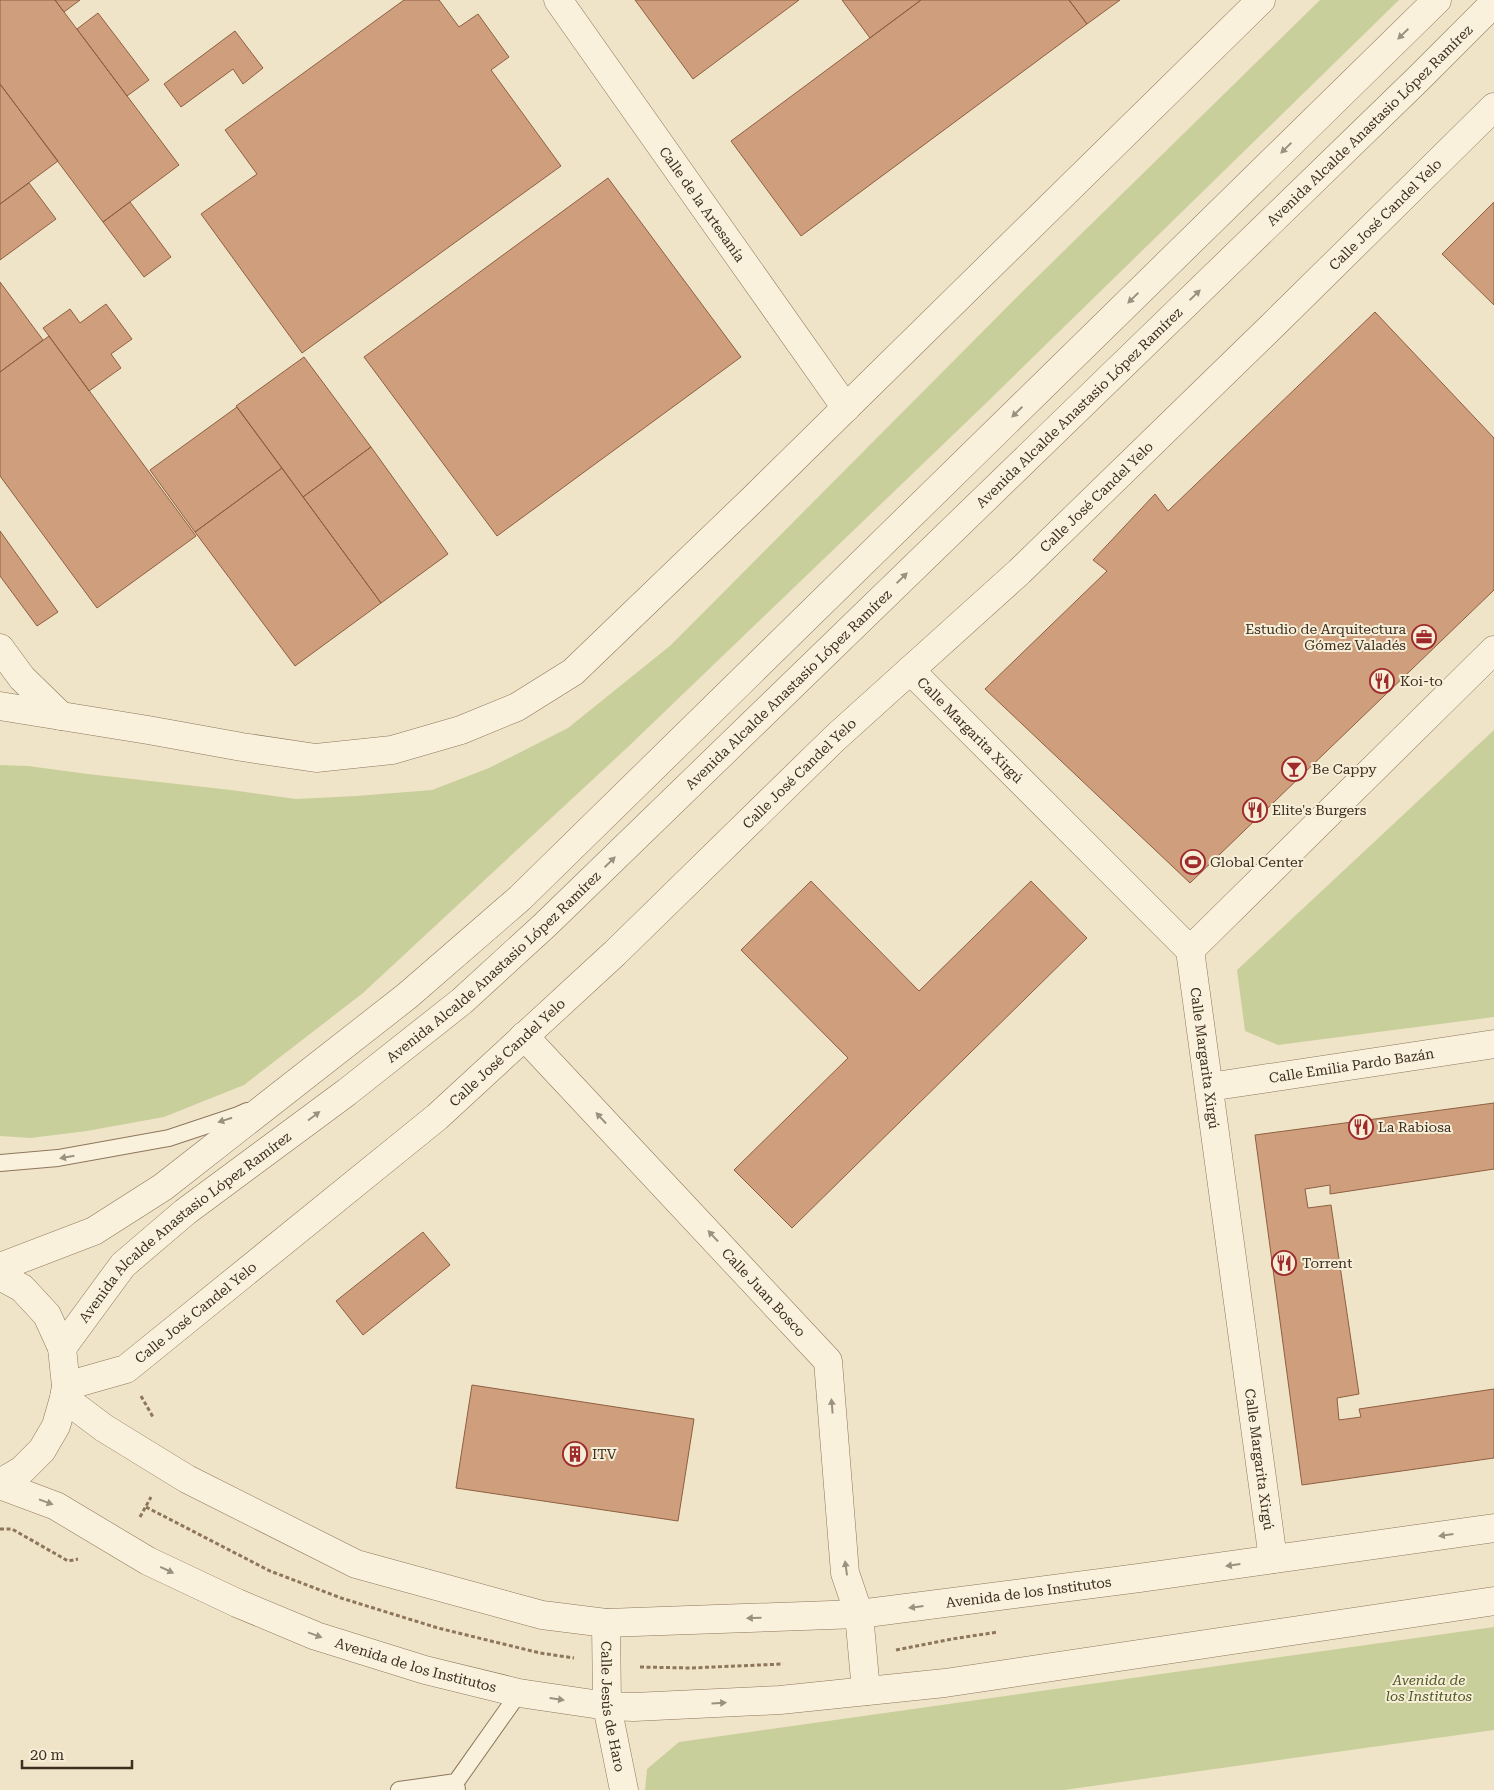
<svg xmlns="http://www.w3.org/2000/svg" width="1494" height="1790" font-family="'Roboto Serif',serif">
  <style>
    .green { fill: #c9cf9b }
    .building { fill: #cf9f7d; stroke: #8d5f41 }
    .lines { fill: none; stroke-linecap: round; stroke-linejoin: round }
    .service-casing { stroke: #8d765c; stroke-width: 18 }
    .minor-casing { stroke: #8d765c; stroke-width: 29 }
    .tertiary-casing { stroke: #8d765c; stroke-width: 29 }
    .path { stroke: #8d765c; stroke-width: 3; stroke-dasharray: 4 2.5; stroke-linecap: butt }
    .service { stroke: #faf1dc; stroke-width: 16 }
    .minor { stroke: #faf1dc; stroke-width: 28 }
    .tertiary { stroke: #faf1dc; stroke-width: 28 }
    .oneway { fill: #9c907e }
    .labels { text-anchor: middle; stroke-width: 4; stroke-linejoin: round; paint-order: stroke }
    .street-label { font-size: 14px; fill: #3d2e20; stroke: #f7eed8 }
    .poi-label { font-size: 14px; fill: #3d2e20; stroke: #f7eed8; text-anchor: start }
    .park-label { font-size: 14px; font-style: italic; fill: #4d5a26; stroke: #f7eed8 }
  </style>
  <rect width="100%" height="100%" fill="#f0e4c8"/>
  <path class="green" d="M1320,0H1399L980,409L630,745L363,993L244,1085L164,1117L87,1131L30,1138L0,1136V765L28,766L88,774L231,790L296,799L356,796L432,790L489,768L568,728L671,645L1027,287Z
    M1494,730V1017L1278,1045L1245,1031L1237,970Z
    M1494,1627V1730L1064,1790H645L647,1769L679,1742Z"/>
  <path class="building" d="M0,0H55L179,165L103,222L0,84Z
    M55,0H80L64,12Z
    M404,0H439L459,27L478,14L509,57L491,70L561,166L302,353L201,214L257,174L225,130Z
    M635,0H799L693,79Z
    M842,0H921L870,38Z
    M921,0H1069L1087,24L801,236L731,141Z
    M1069,0H1120L1087,24Z
    M98,13L149,80L127,96L77,29Z
    M235,31L263,68L243,84L233,69L181,107L164,84Z
    M0,84L58,161L0,204Z
    M608,178L741,357L497,536L364,357Z
    M29,183L56,219L0,260V204Z
    M130,202L171,257L144,277L103,222Z
    M1494,202V305L1442,254Z
    M0,282L43,340L0,372Z
    M106,304L132,339L111,354L121,368L89,391L43,328L70,309L80,323Z
    M1375,312L1494,438V590L1190,883L985,689L1107,571L1093,560L1155,494L1168,511Z
    M49,336L196,536L97,608L0,476V372Z
    M304,357L371,447L303,497L236,406Z
    M237,407L282,468L195,532L150,470Z
    M371,447L448,554L381,603L303,497Z
    M282,468L381,603L295,666L195,532Z
    M0,531L58,612L37,626L0,576Z
    M811,881L919,991L1031,881L1087,938L792,1228L734,1170L848,1058L741,950Z
    M1494,1103V1169L1330,1194V1185L1305,1189L1308,1208L1331,1205L1359,1394L1337,1398L1339,1420L1361,1417L1359,1409L1494,1389V1458L1302,1485L1255,1135Z
    M423,1232L450,1265L363,1335L336,1301Z
    M472,1385L694,1419L678,1521L456,1488Z"/>
  <g class="lines">
    <defs>
      <path id="service" d="M0,1163L58,1158L169,1138L238,1115L247,1111
        M399,1790L456,1782
        M457,1790L456,1782L519,1693"/>
      <g id="minor">
        <path id="s1" d="M558,0L846,408"/>
        <path d="M0,648L22,678L61,716"/>
        <path id="s2" d="M910,670L1190,950L1273,1559"/>
        <path d="M0,706L148,730L242,747L316,758L392,750L461,730L517,707L573,672L753,499L1261,0"/>
        <path d="M1190,950L1494,650"/>
        <path id="s3" d="M524,1036L828,1361L845,1573L859,1614L866,1691"/>
        <path id="s4" d="M1209,1087L1494,1044"/>
        <path id="s5" d="M66,1386L126,1369L437,1117L615,953L835,738L1019,572L1271,327L1494,107"/>
        <path id="s6" d="M64,1398L104,1428L187,1479L356,1564L542,1615L606,1623L859,1614L1139,1578L1494,1528"/>
        <path id="s7" d="M0,1485L56,1506L148,1561L237,1603L316,1636L425,1670L519,1693L607,1706L634,1707L780,1700L945,1683L1494,1601"/>
        <path id="s8" d="M606,1623L607,1706L624,1790"/>
      </g>
      <g id="tertiary">
        <path d="M0,1267L94,1231L163,1187L407,996L520,898L1437,0"/>
        <path d="M0,1276L22,1288L47,1315L62,1348L66,1386L64,1398L56,1426L42,1450L22,1470L0,1483"/>
        <path id="s9" d="M62,1348L123,1265L185,1212L347,1092L462,1001L545,925L1418,79L1494,3"/>
      </g>
    </defs>
    <use href="#service" class="service-casing"/>
    <use href="#minor" class="minor-casing"/>
    <use href="#tertiary" class="tertiary-casing"/>
    <path class="path" d="M141,1396L153,1417
      M146,1507L270,1571L341,1598L438,1628L540,1653L574,1658
      M140,1517L151,1497
      M0,1529H12L68,1561L78,1559
      M896,1650L952,1639L998,1632
      M640,1667L690,1668L783,1664"/>
    <use href="#service" class="service"/>
    <use href="#minor" class="minor"/>
    <use href="#tertiary" class="tertiary"/>
  </g>
  <defs><path id="oneway-solid" d="M-6-.8H1V-3.2L6.5 0L1 3.2V.8H-6Z" transform="scale(1.25)"/></defs>
  <g class="oneway">
    <use href="#oneway-solid" transform="translate(1403 34) rotate(136)"/>
    <use href="#oneway-solid" transform="translate(1286 148) rotate(136)"/>
    <use href="#oneway-solid" transform="translate(1195 295) rotate(-44)"/>
    <use href="#oneway-solid" transform="translate(1133 298) rotate(136)"/>
    <use href="#oneway-solid" transform="translate(1017 412) rotate(136)"/>
    <use href="#oneway-solid" transform="translate(902 578) rotate(-44)"/>
    <use href="#oneway-solid" transform="translate(610 862) rotate(-44)"/>
    <use href="#oneway-solid" transform="translate(314 1116) rotate(-37)"/>
    <use href="#oneway-solid" transform="translate(601 1118) rotate(-133)"/>
    <use href="#oneway-solid" transform="translate(225 1120) rotate(162)"/>
    <use href="#oneway-solid" transform="translate(67 1157) rotate(170)"/>
    <use href="#oneway-solid" transform="translate(713 1236) rotate(-133)"/>
    <use href="#oneway-solid" transform="translate(832 1406) rotate(-95)"/>
    <use href="#oneway-solid" transform="translate(46 1502) rotate(20)"/>
    <use href="#oneway-solid" transform="translate(1446 1535) rotate(172)"/>
    <use href="#oneway-solid" transform="translate(1233 1565) rotate(172)"/>
    <use href="#oneway-solid" transform="translate(846 1568) rotate(-98)"/>
    <use href="#oneway-solid" transform="translate(167 1570) rotate(25)"/>
    <use href="#oneway-solid" transform="translate(916 1607) rotate(173)"/>
    <use href="#oneway-solid" transform="translate(754 1618) rotate(178)"/>
    <use href="#oneway-solid" transform="translate(315 1635) rotate(20)"/>
    <use href="#oneway-solid" transform="translate(557 1699) rotate(8)"/>
    <use href="#oneway-solid" transform="translate(719 1703) rotate(-3)"/>
  </g>
  <defs>
    <symbol id="office-ring" viewBox="-11 -11 22 22"><circle r="9.5" fill="#f7eed8" stroke="#9e2a2b" stroke-width="1.5"/><path d="M-6-3h4V-5.5h4V-3h4V5H-6ZM-1-4.5V-3h2v-1.5ZM-6 0V1H6V0Z" fill="#9e2a2b"/></symbol>
    <symbol id="restaurant-ring" viewBox="-11 -11 22 22"><circle r="9.5" fill="#f7eed8" stroke="#9e2a2b" stroke-width="1.5"/><path d="M-5-6h1v4h1v-4h1v4h1v-4h1v5L-1.5 .5V6h-2V.5L-5-1ZM5-6V6H3V1.5H1.5Q1.5-4 5-6Z" fill="#9e2a2b"/></symbol>
    <symbol id="bar-ring" viewBox="-11 -11 22 22"><circle r="9.5" fill="#f7eed8" stroke="#9e2a2b" stroke-width="1.5"/><path d="M-6-5H6L.8 .8V4.5H3.5V6h-7V4.5H-.8V.8Z" fill="#9e2a2b"/></symbol>
    <symbol id="stadium-ring" viewBox="-11 -11 22 22"><circle r="9.5" fill="#f7eed8" stroke="#9e2a2b" stroke-width="1.5"/><path d="M0-5a6.5 5 0 1 0 0 10a6.5 5 0 1 0 0-10ZM-3.5-1.8h7v3.6h-7Z" fill="#9e2a2b"/></symbol>
    <symbol id="building-ring" viewBox="-11 -11 22 22"><circle r="9.5" fill="#f7eed8" stroke="#9e2a2b" stroke-width="1.5"/><path d="M-4-6H4V6H1V3H-1V6H-4ZM-2.5-4.3h1.7v1.8h-1.7ZM.8-4.3h1.7v1.8H.8ZM-2.5-1h1.7V.8h-1.7ZM.8-1h1.7V.8H.8Z" fill="#9e2a2b"/></symbol>
  </defs>
  <g fill-rule="evenodd">
    <use href="#office-ring" x="1410" y="623" width="28" height="28"/>
    <use href="#restaurant-ring" x="1368" y="667" width="28" height="28"/>
    <use href="#bar-ring" x="1280" y="755" width="28" height="28"/>
    <use href="#restaurant-ring" x="1241" y="796" width="28" height="28"/>
    <use href="#stadium-ring" x="1179" y="848" width="28" height="28"/>
    <use href="#restaurant-ring" x="1347" y="1113" width="28" height="28"/>
    <use href="#restaurant-ring" x="1270" y="1249" width="28" height="28"/>
    <use href="#building-ring" x="561" y="1440" width="28" height="28"/>
  </g>
  <g class="labels">
    <g class="street-label">
      <text dy="5" stroke="none"><textPath href="#s9" startOffset="1794">Avenida Alcalde Anastasio López Ramírez</textPath></text>
      <text dy="5" stroke="none"><textPath href="#s1" startOffset="250">Calle de la Artesanía</textPath></text>
      <text dy="5" stroke="none"><textPath href="#s5" startOffset="1772">Calle José Candel Yelo</textPath></text>
      <text dy="5" stroke="none"><textPath href="#s9" startOffset="1389">Avenida Alcalde Anastasio López Ramírez</textPath></text>
      <text dy="5" stroke="none"><textPath href="#s5" startOffset="1368">Calle José Candel Yelo</textPath></text>
      <text dy="5" stroke="none"><textPath href="#s9" startOffset="984">Avenida Alcalde Anastasio López Ramírez</textPath></text>
      <text dy="5" stroke="none"><textPath href="#s2" startOffset="85">Calle Margarita Xirgú</textPath></text>
      <text dy="5" stroke="none"><textPath href="#s5" startOffset="962">Calle José Candel Yelo</textPath></text>
      <text dy="5" stroke="none"><textPath href="#s9" startOffset="579">Avenida Alcalde Anastasio López Ramírez</textPath></text>
      <text dy="5" stroke="none"><textPath href="#s5" startOffset="558">Calle José Candel Yelo</textPath></text>
      <text dy="5" stroke="none"><textPath href="#s2" startOffset="505">Calle Margarita Xirgú</textPath></text>
      <text dy="5" stroke="none"><textPath href="#s4" startOffset="144">Calle Emilia Pardo Bazán</textPath></text>
      <text dy="5" stroke="none"><textPath href="#s9" startOffset="174">Avenida Alcalde Anastasio López Ramírez</textPath></text>
      <text dy="5" stroke="none"><textPath href="#s3" startOffset="351">Calle Juan Bosco</textPath></text>
      <text dy="5" stroke="none"><textPath href="#s5" startOffset="152">Calle José Candel Yelo</textPath></text>
      <text dy="5" stroke="none"><textPath href="#s2" startOffset="910">Calle Margarita Xirgú</textPath></text>
      <text dy="5" stroke="none"><textPath href="#s6" startOffset="1018">Avenida de los Institutos</textPath></text>
      <text dy="5" stroke="none"><textPath href="#s7" startOffset="455">Avenida de los Institutos</textPath></text>
      <text dy="5" stroke="none"><textPath href="#s8" startOffset="84">Calle Jesús de Haro</textPath></text>
    </g>
    <g class="poi-label">
      <text x="1406" y="634" text-anchor="end">Estudio de Arquitectura<tspan x="1406" dy="16">Gómez Valadés</tspan></text>
      <text x="1400" y="686">Koi-to</text>
      <text x="1312" y="774">Be Cappy</text>
      <text x="1272" y="815">Elite's Burgers</text>
      <text x="1210" y="867">Global Center</text>
      <text x="1378" y="1132">La Rabiosa</text>
      <text x="1302" y="1268">Torrent</text>
      <text x="592" y="1459">ITV</text>
    </g>
    <g class="park-label">
      <text x="1429" y="1685">Avenida de<tspan x="1429" dy="16">los Institutos</tspan></text>
    </g>
  </g>
  <path d="M22 1760v8h110v-8" fill="none" stroke="#3d2e20" stroke-width="2.5"/>
  <text x="30" y="1760" font-size="15" fill="#3d2e20" stroke="#f7eed8" stroke-width="4" paint-order="stroke">20 m</text>
</svg>
